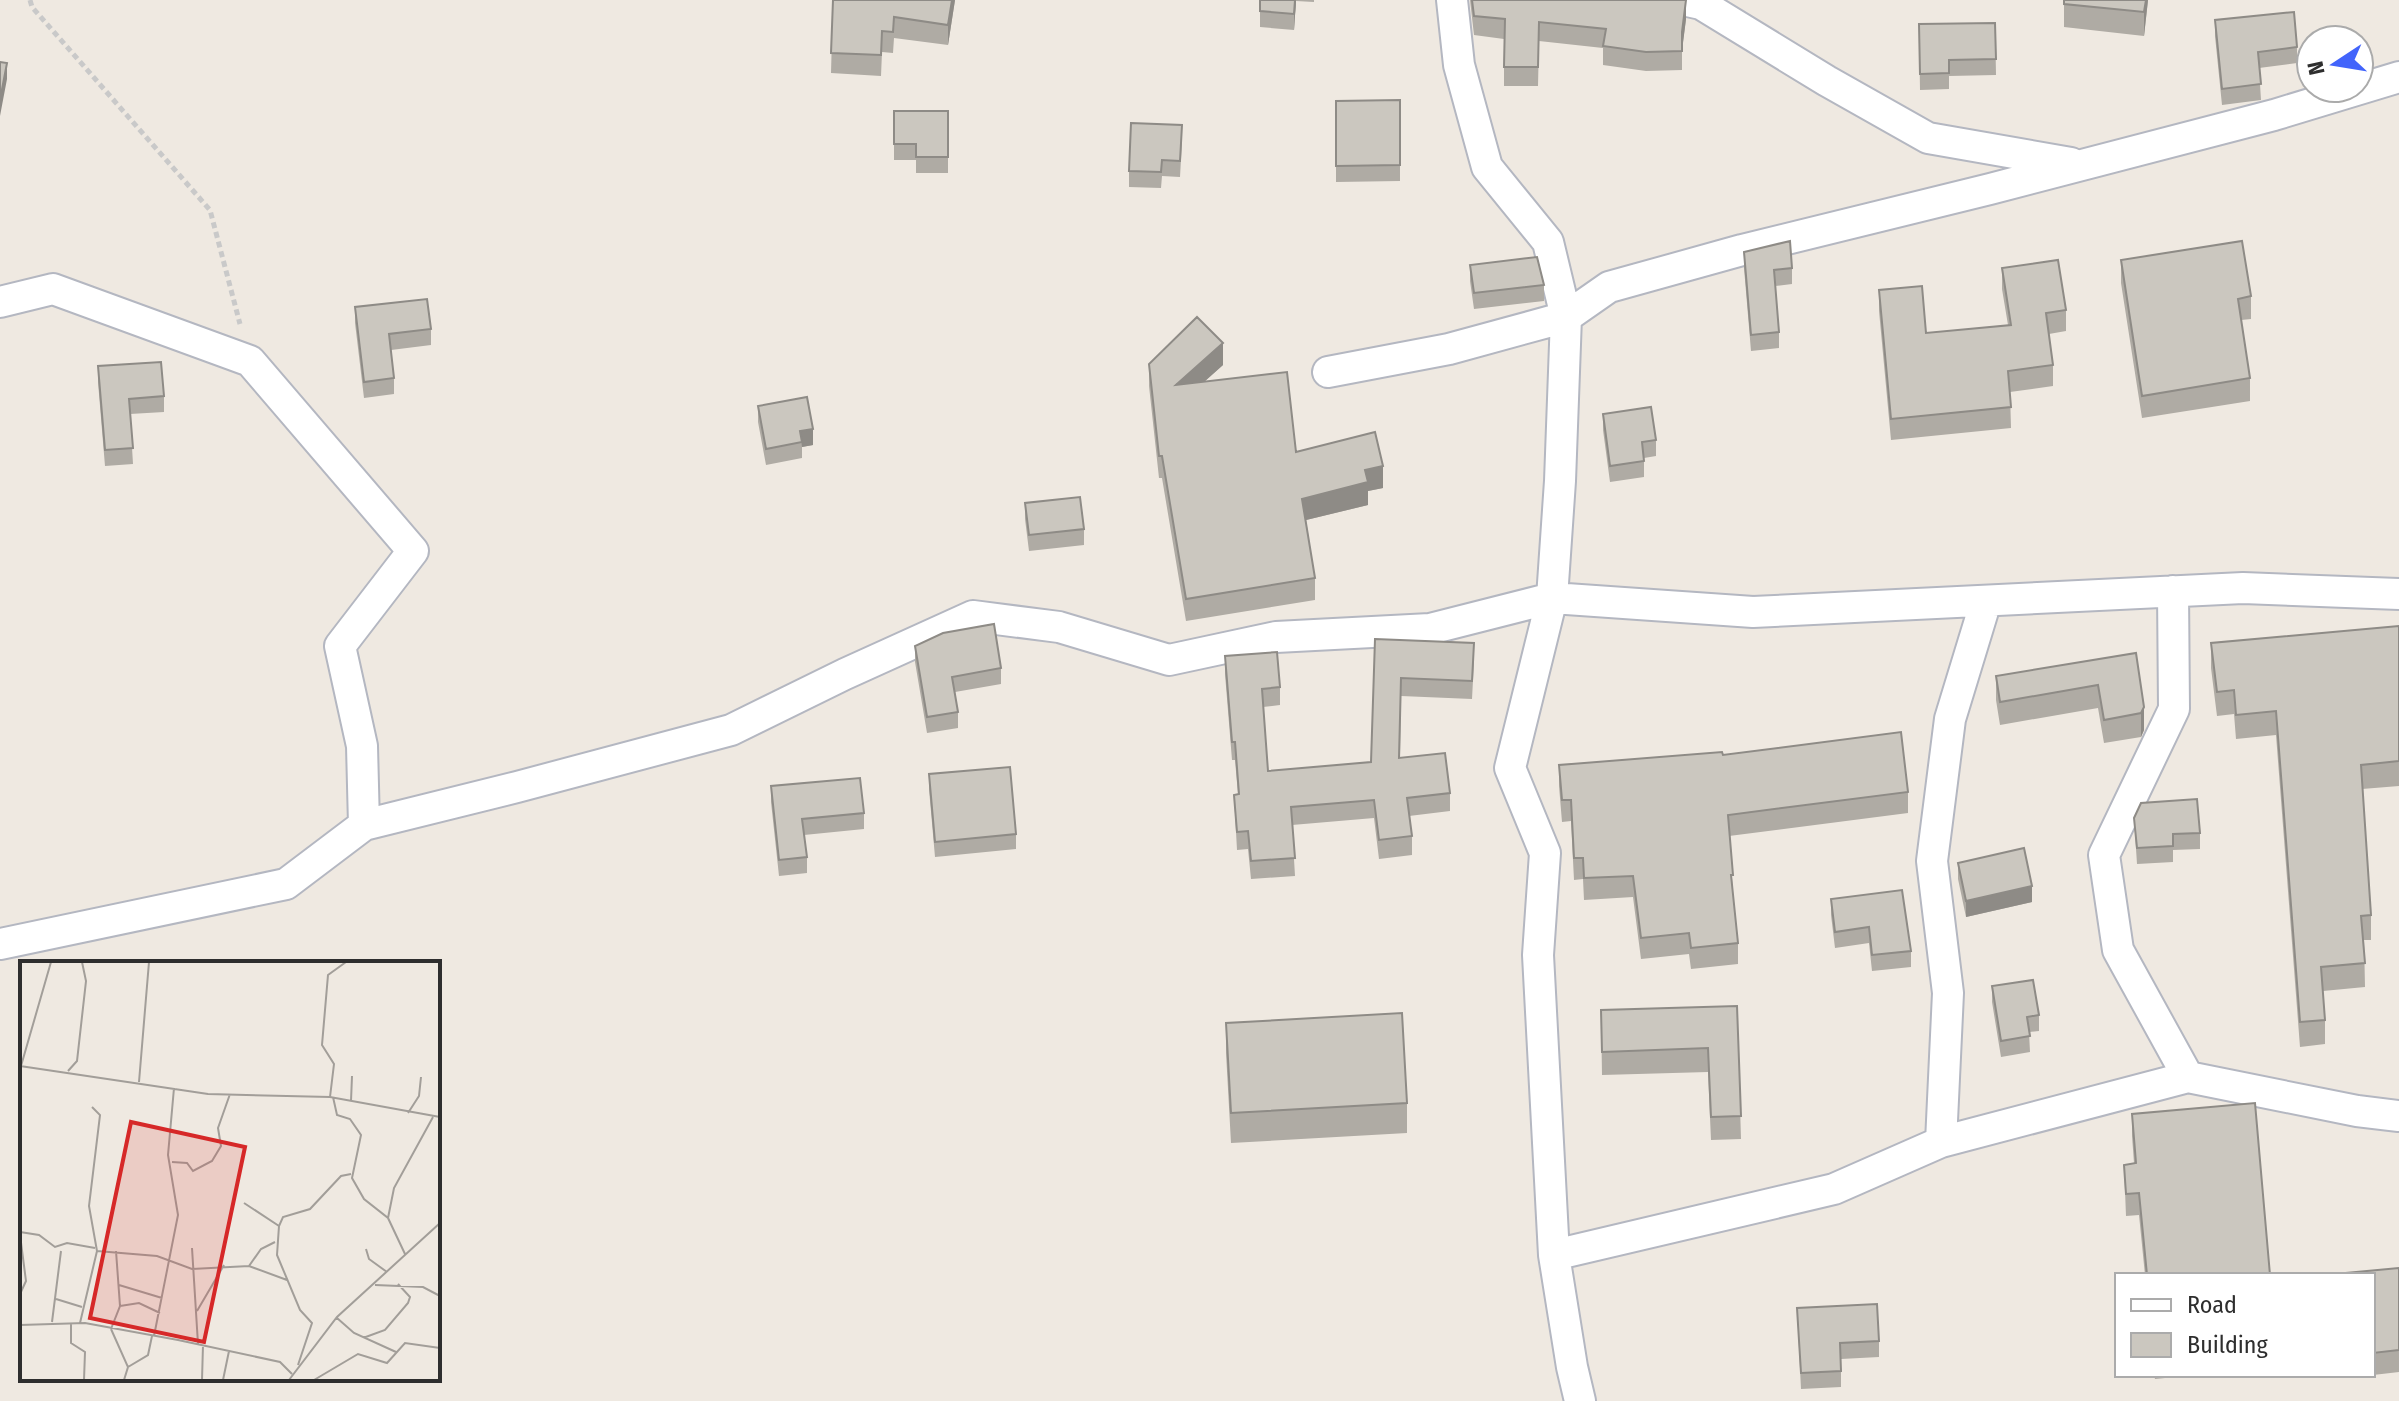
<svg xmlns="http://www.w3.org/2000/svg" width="2399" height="1401" font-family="'Fira Sans Condensed',sans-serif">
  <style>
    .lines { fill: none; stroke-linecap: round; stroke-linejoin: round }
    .minor-casing { stroke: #b4b7c1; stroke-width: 34 }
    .path { stroke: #c9c9c9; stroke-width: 5; stroke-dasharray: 6 4; stroke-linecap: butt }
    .minor { stroke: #fff; stroke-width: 30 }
    .wall { fill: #afaba4 }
    .shaded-wall { fill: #8e8b86 }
    .building { fill: #cbc7bf; stroke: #8e8b86; stroke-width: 2 }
    .inset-road { fill: none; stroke: #a29e99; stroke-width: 2 }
    .view { fill: #d62828; fill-opacity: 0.15; stroke: #d62828; stroke-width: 4 }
    .inset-edge { fill: none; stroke: #2e2e2e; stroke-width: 4 }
  </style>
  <rect width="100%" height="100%" fill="#efe9e1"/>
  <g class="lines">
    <defs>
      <path id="minor" d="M1452,0L1459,65L1487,167L1548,242L1566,317L1560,481L1552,598L1510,768L1545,853L1538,955L1554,1255L1572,1367L1580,1401
        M1683,0L1701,4L1827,81L1928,138L2071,163
        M0,302L53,289L250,361L413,551L340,646L362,746L364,825
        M1328,372L1449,349L1566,317L1609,287L1742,250L1990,189L2274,115L2399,77
        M2173,591L2174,709L2104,855L2118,950L2188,1077
        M0,944L286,884L364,825L517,787L731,730L845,674L973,616L1059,627L1169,660L1276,637L1430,629L1552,598L1753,612L2243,588L2399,594
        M1941,1142L1948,993L1932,861L1950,719L1986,601
        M1554,1255L1834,1189L1941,1142L2188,1077L2357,1111L2399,1116"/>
    </defs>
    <use href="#minor" class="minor-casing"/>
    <path class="path" d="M30,0L32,7L210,210L240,324"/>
    <use href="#minor" class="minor"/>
  </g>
  <path class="wall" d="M833,0H955L948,45L894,38L893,53L882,52L881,76L831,73Z
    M1260,0H1314V2L1296,1L1294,30L1260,27Z
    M1470,0H1686V19L1682,49V70L1646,71L1603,65V48L1539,41L1538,86H1504V39L1474,35Z
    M2064,0H2148L2144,36L2064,27Z
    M2215,20L2297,47V63L2259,68L2261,100L2222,105L2215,36Z
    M1995,23L1996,75L1949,76V89L1920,90L1919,24Z
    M1400,100V181L1336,182V101Z
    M894,111H948V173H916V160H894Z
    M1182,141L1180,177L1162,176L1161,188L1129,187V171Z
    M1744,252L1792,268V284L1775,286L1779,332V348L1751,351L1744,268Z
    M2121,260L2251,296V319L2241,320L2250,378V401L2142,418L2121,283Z
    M1470,265L1544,285V301L1474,309L1470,281Z
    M2002,268L2066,310V331L2049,334L2053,365V386L2010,392L2011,428L1891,440L1879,311V290L1926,333L2008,325L2002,289Z
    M355,307L431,329V345L391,350L394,378V394L364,398L355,323Z
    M1149,364L1223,365L1205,381L1296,452L1383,488L1368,491V505L1306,520L1315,578V600L1186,621L1162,478H1159L1149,386Z
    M98,366L164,396V412L130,414L133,464L105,466L98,382Z
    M758,406L813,445L802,447V458L766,465L758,422Z
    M1603,414L1656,440V456L1644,458V477L1610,482L1603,430Z
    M1025,503L1084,529V545L1029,551L1025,519Z
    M2399,626V786L2362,789L2371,915V940H2364L2365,987L2323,991L2325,1020V1044L2300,1047L2276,735L2236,739L2234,714L2217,716L2211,668V643Z
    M1375,639L1474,661L1472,699L1401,696L1400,758L1450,793V811L1409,816L1412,836V855L1379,859L1374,818L1292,825L1295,876L1251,879L1248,849L1237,850L1234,795L1238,794L1235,760H1232L1225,674V656L1280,687V705L1263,707L1268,771L1371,762Z
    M915,646L1001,668V684L955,692L958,712V728L927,733L915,662Z
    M2136,653L2144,730L2141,737L2104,743L2098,708L2000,725L1996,700V676Z
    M1723,755L1908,792V813L1729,836L1733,892L1738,943V964L1691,969L1689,954L1641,959L1633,897L1584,900L1583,879L1574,880L1571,821L1562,822L1559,786V765Z
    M929,774L1016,834V849L935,857L929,789Z
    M771,786L864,813V829L804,835L807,857V873L779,876L771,802Z
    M2134,818L2200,833V849L2173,850V862L2137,864Z
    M1958,863L2032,902L1966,917L1958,879Z
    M1831,899L1911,951V967L1872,971L1869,943L1835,948L1831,915Z
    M1992,986L2039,1015V1031L2029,1032L2030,1052L2001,1057L1992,1002Z
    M1737,1006L1741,1139L1711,1140L1708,1072L1602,1075L1601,1010Z
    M1226,1023L1407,1103V1133L1231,1143L1226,1053Z
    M2132,1114L2270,1275H2145L2139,1215L2126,1216L2124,1165L2134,1163L2132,1136Z
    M2399,1268V1372L2373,1375V1275Z
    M1797,1308L1879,1341V1357L1841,1359V1387L1801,1389Z
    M2154,1375H2195L2155,1379Z"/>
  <path class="shaded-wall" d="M952,0H955L948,45V25Z
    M1295,0L1296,1L1294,30V14Z
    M1686,0V19L1682,51V32Z
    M2146,0H2148L2144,36V12Z
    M7,63V79L0,116V100Z
    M1223,343V365L1176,407V385Z
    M813,429V445L802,447L800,431Z
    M1383,466V488L1368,491V505L1302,521V499L1365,470Z
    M2144,707V730L2141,737V713Z
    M2032,886V902L1966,917V901Z"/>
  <path class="building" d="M833,0H952L948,25L894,17L893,32L882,31L881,55L831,53Z
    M1260,0H1295L1294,14L1260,11Z
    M1472,0H1686L1682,32V51L1646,52L1603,46L1606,29L1539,22L1538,67H1504L1505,19L1474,16Z
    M2064,0H2146L2144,12L2064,4Z
    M2294,12L2297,47L2258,52L2261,84L2222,89L2215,20Z
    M1995,23L1996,59L1949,60V73L1920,74L1919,24Z
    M0,62L7,63L0,100Z
    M1400,100V165L1336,166V101Z
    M894,111H948V157H916V144H894Z
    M1131,123L1182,125L1180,161L1162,160L1161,172L1129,171Z
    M1790,241L1792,268L1774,270L1779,332L1751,335L1744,252Z
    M2242,241L2251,296L2238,299L2250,378L2142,396L2121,260Z
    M1537,257L1544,285L1474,293L1470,265Z
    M2058,260L2066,310L2046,313L2053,365L2008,371L2011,407L1891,419L1879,290L1922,286L1926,333L2011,325L2002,268Z
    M427,299L431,329L389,334L394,378L364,382L355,307Z
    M1197,317L1223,343L1176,385L1287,372L1296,452L1375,432L1383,466L1365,470L1368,482L1302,499L1315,578L1186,599L1162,456H1159L1149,364Z
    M161,362L164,396L129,399L133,448L105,450L98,366Z
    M807,397L813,429L800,431L802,442L766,449L758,406Z
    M1651,407L1656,440L1642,442L1644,461L1610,466L1603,414Z
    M1080,497L1084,529L1029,535L1025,503Z
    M994,624L1001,668L952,677L958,712L927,717L915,646L943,633Z
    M2399,626V761L2361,765L2371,915L2361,916L2365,963L2321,967L2325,1020L2300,1022L2276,711L2236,715L2234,690L2217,692L2211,643Z
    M1375,639L1474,643L1472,681L1401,678L1399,758L1445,753L1450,793L1407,798L1412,836L1379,840L1374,800L1291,807L1295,858L1251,861L1248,831L1237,832L1234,795L1239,794L1235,742H1232L1225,656L1277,652L1280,687L1262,689L1268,771L1371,762Z
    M2136,653L2144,707L2141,713L2104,720L2098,685L2000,702L1996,676Z
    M1901,732L1908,792L1728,815L1733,875H1731L1738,943L1691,948L1689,933L1641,938L1633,876L1584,878L1583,858H1574L1571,800H1562L1559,765L1722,752L1723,755Z
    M1010,767L1016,834L935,842L929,774Z
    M860,778L864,813L802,819L807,857L779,860L771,786Z
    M2197,799L2200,833L2173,834V846L2137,848L2134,818L2141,803Z
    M2024,848L2032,886L1966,901L1958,863Z
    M1902,890L1911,951L1872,955L1869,927L1835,932L1831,899Z
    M2033,980L2039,1015L2027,1017L2030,1036L2001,1041L1992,986Z
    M1737,1006L1741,1116L1711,1117L1708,1048L1602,1052L1601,1010Z
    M1402,1013L1407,1103L1231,1113L1226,1023Z
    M2255,1103L2270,1275H2147L2139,1193L2126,1194L2124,1165L2136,1163L2132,1114Z
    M2399,1268V1350L2373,1353V1275H2324Z
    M1877,1304L1879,1341L1840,1343L1841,1371L1801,1373L1797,1308Z"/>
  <g transform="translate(20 961)">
    <rect width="420" height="420" fill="#efe9e1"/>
    <path class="inset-road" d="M0,105L188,133L310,136L420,156M1,105L31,1M48,110L57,100L66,20L62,1M119,121L129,1M310,136L314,103L302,84L308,14L326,1M313,136L317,154L330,158L341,174L332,217L344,238L368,257L385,293M331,140L332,115M388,152L399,135L401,116M152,201L167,202L173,210L192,200L201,185L198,167L210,133M224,242L259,265M368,257L374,227L413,156M0,271L19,274L35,286L47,282L75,287M0,274L6,320L0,333M172,287L178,383M346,288L349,298L367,311M77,290L137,295L172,308L229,305L267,319M229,305L241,288L255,281M99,324L142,337M355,324L403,326L420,335M36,338L62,346M100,345L119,342L140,352M177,350L204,304M317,357L334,372L376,391M32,361L41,290M51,362V382L65,391L64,419M60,362L77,290L69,245L80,154L72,146M0,364L65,362L158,379L260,401L272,413M91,368L100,345L96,290M91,368L108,406L104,419M134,375L158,254L148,194L154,127M343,377L365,369L388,342L390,336L378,323M278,404L292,362L280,349L257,294L259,265L263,256L290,248L321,215L331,213M108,406L128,394L132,375M182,419L183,384M203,419L209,390M269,419L317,356L420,262M294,419L338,393L367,402L385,382L420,387"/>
    <path class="view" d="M111,161L225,186L184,381L70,357Z"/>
    <rect width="420" height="420" class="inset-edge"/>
  </g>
  <rect x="2115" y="1273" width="260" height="104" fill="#ffffff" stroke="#ababab" stroke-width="2"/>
  <rect x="2131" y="1299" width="40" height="12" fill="#ffffff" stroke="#ababab" stroke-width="2"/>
  <text x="2187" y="1313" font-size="24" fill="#2e2e2e">Road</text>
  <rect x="2131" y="1333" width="40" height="24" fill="#cbc7bf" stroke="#ababab" stroke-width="2"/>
  <text x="2187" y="1353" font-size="24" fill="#2e2e2e">Building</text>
  <g transform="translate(2335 64) rotate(258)"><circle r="38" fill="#ffffff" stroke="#ababab" stroke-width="2"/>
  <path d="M0-6L14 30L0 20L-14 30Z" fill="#4264fb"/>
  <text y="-12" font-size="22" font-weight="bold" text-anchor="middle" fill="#2e2e2e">N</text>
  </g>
</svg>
